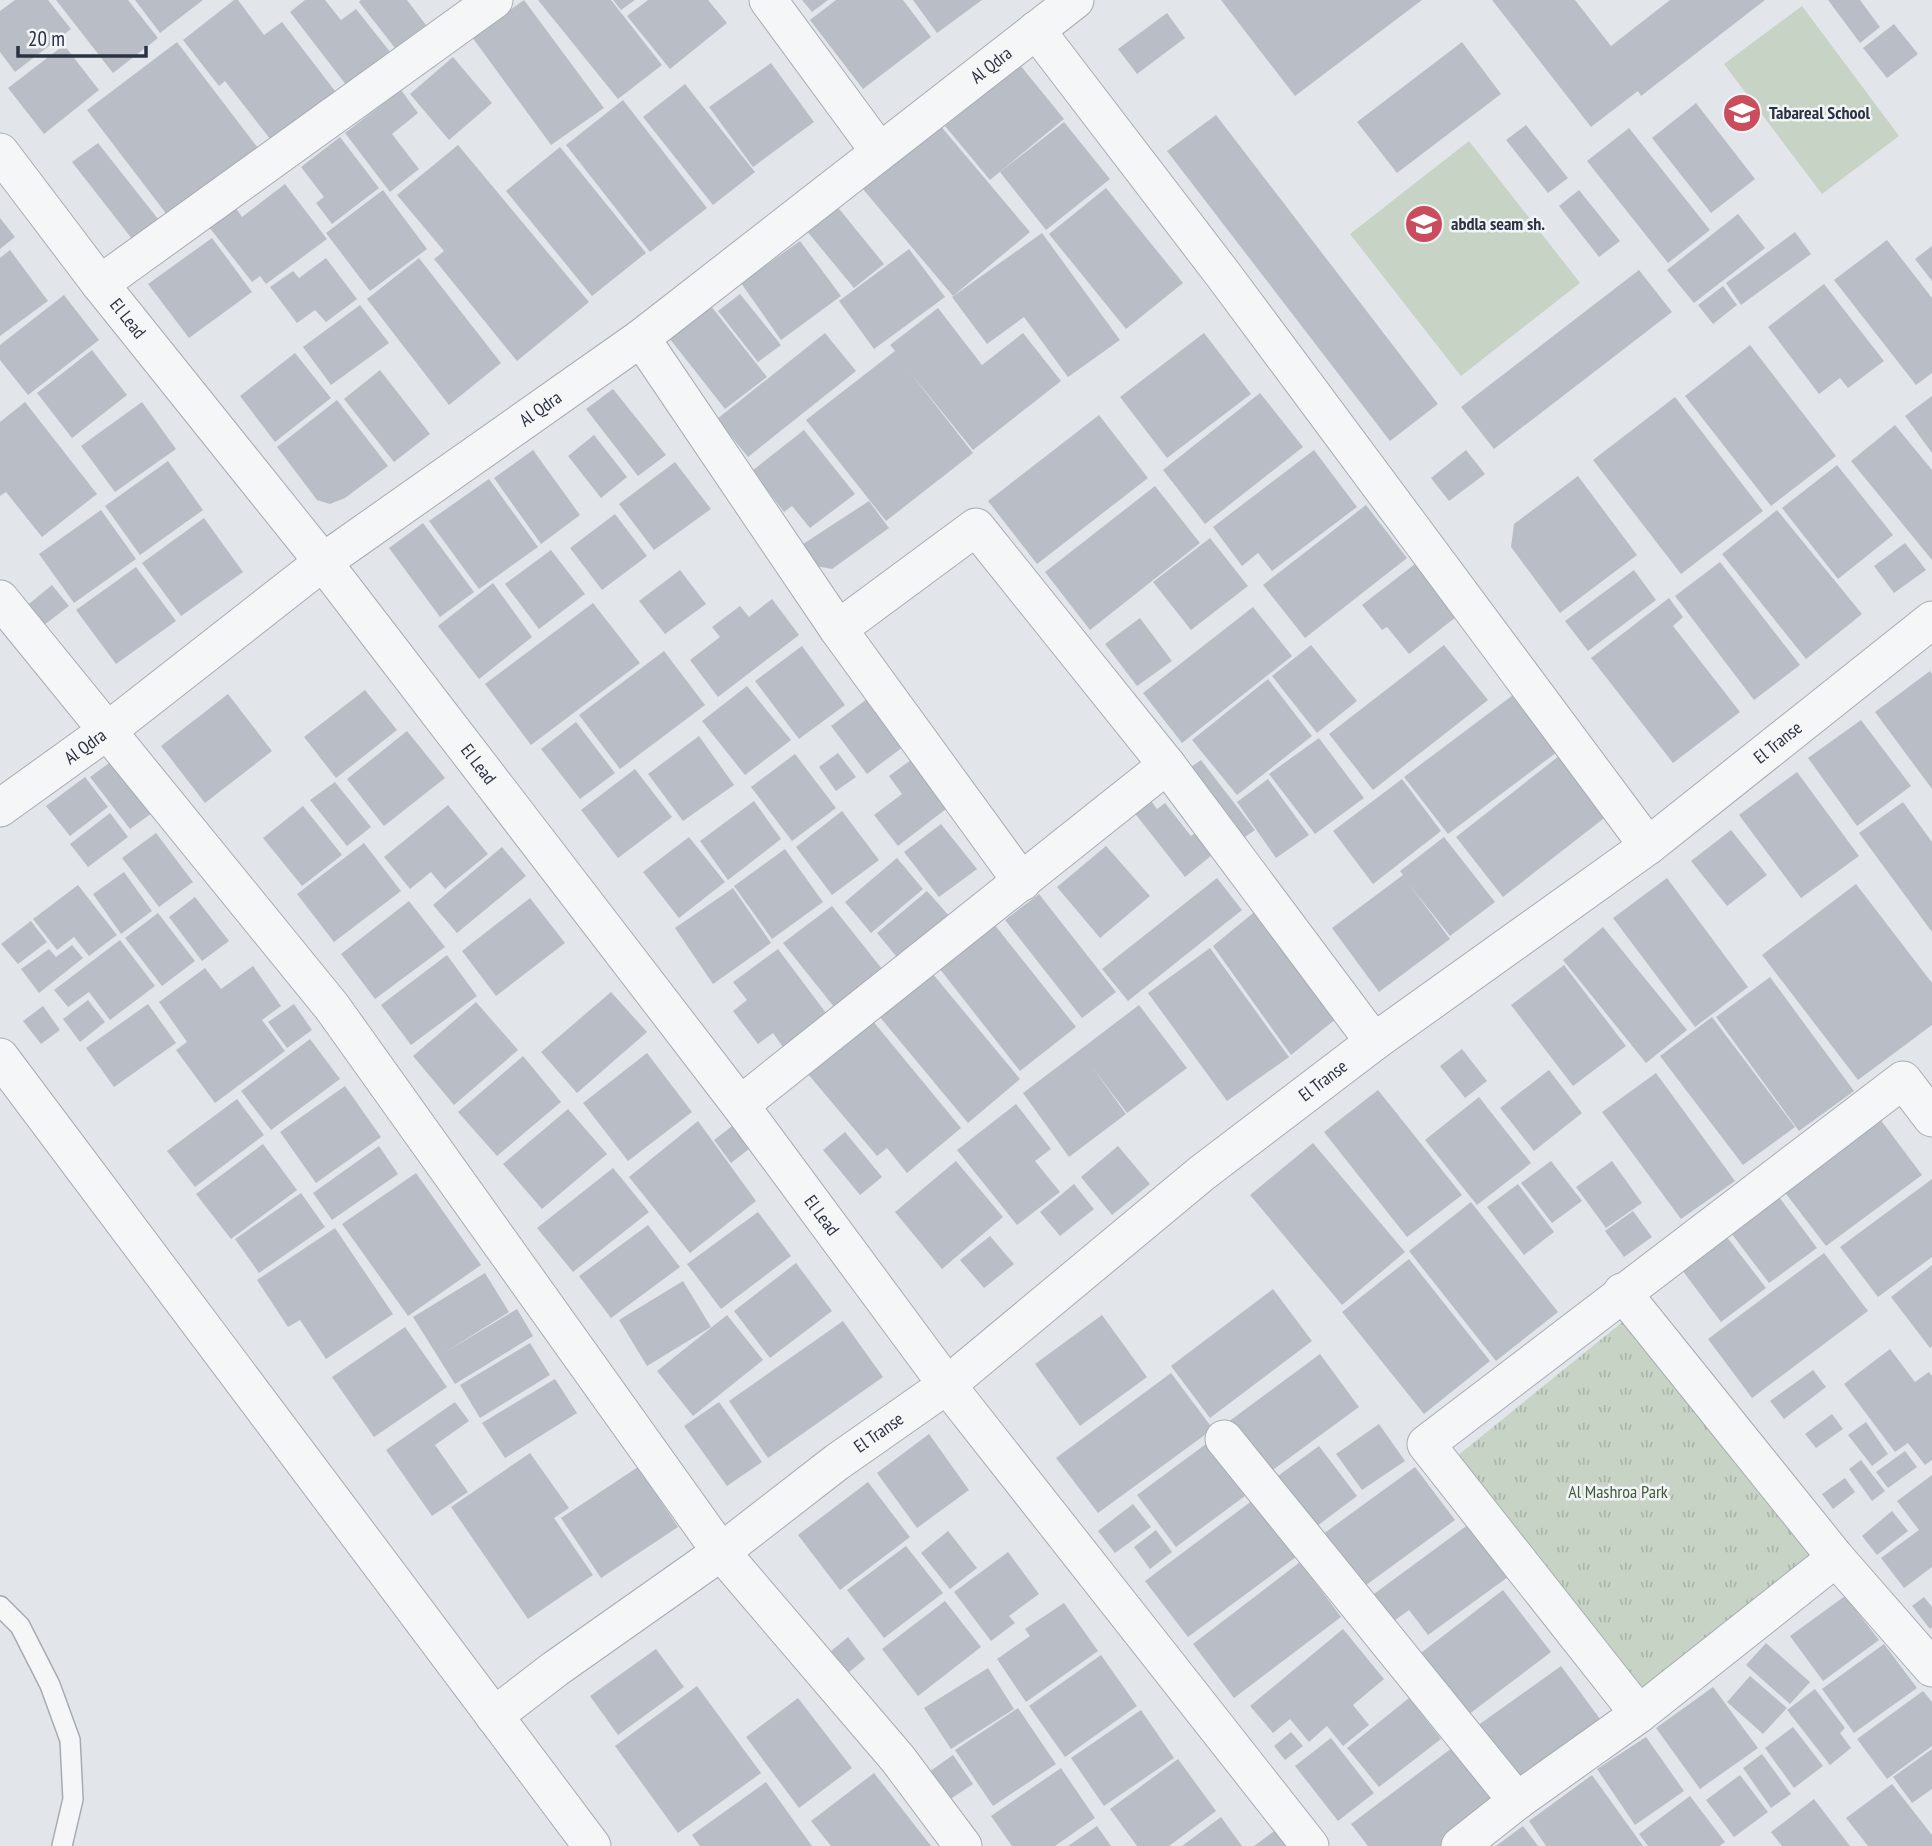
<svg xmlns="http://www.w3.org/2000/svg" width="1932" height="1846" font-family="'PT Sans Narrow',sans-serif">
  <style>
    .grass { fill: #c7d3c4 }
    .park { fill: url(#park-tufts) }
    .building { fill: #b9bec6 }
    .lines { fill: none; stroke-linecap: round; stroke-linejoin: round }
    .lane-casing { stroke: #a7acb4; stroke-width: 22 }
    .street-casing { stroke: #a7acb4; stroke-width: 39 }
    .lane { stroke: #f5f6f8; stroke-width: 19 }
    .street { stroke: #f5f6f8; stroke-width: 37 }
    .labels { text-anchor: middle; stroke-width: 5; stroke-linejoin: round; paint-order: stroke }
    .street-label { font-size: 18px; fill: #2b3241; stroke: #f2f4f7 }
    .poi-label { font-size: 18px; font-weight: bold; fill: #2b3241; stroke: #f2f4f7; text-anchor: start }
    .park-label { font-size: 18px; fill: #3f5c39; stroke: #f2f4f7 }
  </style>
  <defs>
    <pattern id="park-tufts" width="24" height="20" patternUnits="userSpaceOnUse" patternTransform="scale(1.75)"><rect width="24" height="20" fill="#c7d3c4"/><path d="M3 7l-1-3M5 7V3M7 7l1-3M15 17l-1-3M17 17v-4M19 17l1-3" fill="none" stroke="#abb6aa"/></pattern>
  </defs>
  <rect width="100%" height="100%" fill="#e2e5ea"/>
  <path class="grass" d="M1802,6L1899,136L1822,194L1724,64Z
    M1469,141L1580,283L1461,376L1350,234Z"/>
  <path class="park" d="M1625,1320L1811,1558L1642,1697L1451,1461Z"/>
  <path class="building" d="M15,0H48L71,29L15,72L0,52V11Z
    M56,0H128L158,38L113,73Z
    M135,0H203L160,33Z
    M234,0H238L264,35L282,22L338,95L274,144L225,81L219,86L183,40Z
    M305,0H325L341,20L356,9L391,53L347,86L290,12Z
    M361,0H407L426,25L395,48L359,2Z
    M524,0L604,108L551,145L472,37Z
    M538,0H611L662,65L618,99Z
    M613,0H635L621,10Z
    M648,0H708L727,23L670,69L627,16Z
    M802,0H828L812,12Z
    M836,0H903L931,37L863,89L810,20Z
    M913,0H982L937,33Z
    M1221,0H1422L1295,96Z
    M1492,0H1575L1611,46L1670,0H1765L1641,96L1638,91L1591,127Z
    M1828,0H1860L1880,27L1860,43Z
    M1167,13L1185,38L1137,74L1118,49Z
    M1894,24L1918,54L1887,78L1863,48Z
    M177,42L261,152L171,220L87,110Z
    M1462,42L1501,94L1397,173L1357,122Z
    M64,45L99,90L44,134L8,88Z
    M453,57L492,103L449,140L410,94Z
    M771,63L814,122L753,167L709,107Z
    M1020,65L1064,119L990,180L945,126Z
    M685,84L755,172L713,205L643,117Z
    M401,90L418,113L392,134L419,169L390,192L345,133Z
    M623,100L707,208L650,252L566,145Z
    M1696,103L1755,179L1711,213L1652,138Z
    M1216,115L1438,404L1390,441L1167,151Z
    M1064,122L1110,179L1046,230L1000,172Z
    M939,124L1030,232L953,296L862,188Z
    M1526,125L1568,178L1548,193L1506,140Z
    M1629,128L1710,230L1668,263L1587,161Z
    M340,137L379,188L332,224L316,203L324,197L301,167Z
    M98,143L162,224L136,244L72,162Z
    M458,145L589,302L517,361L434,259L444,251L397,195Z
    M560,147L646,253L592,296L506,191Z
    M285,184L327,239L266,284L260,276L252,282L209,227L235,207L242,217Z
    M1106,188L1183,283L1126,329L1049,234Z
    M383,190L427,249L370,291L326,233Z
    M1579,190L1620,241L1599,257L1559,206Z
    M836,205L884,264L854,288L806,230Z
    M1738,214L1765,248L1694,303L1667,270Z
    M0,218L15,237L0,249Z
    M1795,232L1811,254L1741,305L1726,283Z
    M1042,233L1120,340L1068,377L1024,317L987,344L952,297Z
    M212,238L252,292L189,338L148,284Z
    M1887,240L1932,298V373L1916,385L1834,280Z
    M800,241L841,296L781,340L741,283Z
    M1932,246V281L1915,259Z
    M909,249L945,297L874,349L839,301Z
    M10,250L48,301L0,336V258Z
    M326,258L357,299L326,322L315,310L297,323L270,287L293,271L299,278Z
    M419,258L501,363L449,405L367,299Z
    M1639,270L1672,312L1494,449L1461,407Z
    M1824,284L1884,361L1848,388L1840,378L1819,394L1768,327Z
    M1723,286L1737,305L1713,324L1698,305Z
    M740,294L781,345L758,362L718,311Z
    M64,295L99,340L28,395L0,360V345Z
    M360,305L389,343L331,385L303,347Z
    M711,306L767,377L725,409L670,339Z
    M938,308L982,365L1023,333L1061,381L973,450L909,371L973,453L886,521L806,420L895,351L890,345Z
    M825,333L856,371L748,457L717,419Z
    M1204,333L1251,394L1167,458L1120,397Z
    M1750,345L1836,456L1771,506L1685,396Z
    M92,350L127,395L72,438L37,393Z
    M295,353L331,398L275,442L240,396Z
    M380,370L430,434L394,462L344,399Z
    M613,389L666,455L638,476L586,409Z
    M1260,393L1303,447L1205,524L1163,470Z
    M1932,396V453L1905,416Z
    M1675,397L1763,511L1681,574L1593,460Z
    M337,400L388,466L345,498L330,504L317,500L277,447Z
    M25,402L97,494L42,537L6,492L0,496V422Z
    M142,402L176,449L115,492L81,446Z
    M1099,415L1148,478L1037,564L988,501Z
    M1895,425L1932,470V560L1851,461Z
    M804,430L855,494L810,528L792,506L784,512L752,471Z
    M594,435L627,477L601,498L568,456Z
    M533,450L580,515L541,544L494,478Z
    M1314,450L1357,507L1272,571L1258,553L1242,566L1213,527Z
    M1466,450L1485,474L1449,501L1431,478Z
    M168,461L203,510L140,555L105,506Z
    M675,462L711,509L654,550L619,504Z
    M1837,465L1893,535L1838,579L1782,508Z
    M1578,476L1637,555L1560,613L1511,547L1514,524Z
    M489,479L538,547L479,589L429,521Z
    M1155,486L1200,543L1090,630L1045,572Z
    M869,501L889,528L832,569L816,566L800,546Z
    M1366,505L1407,558L1305,638L1263,585Z
    M101,510L136,559L74,603L39,554Z
    M1777,510L1862,614L1806,659L1722,554Z
    M615,514L647,556L602,590L570,548Z
    M204,518L243,572L181,616L142,563Z
    M423,523L474,592L440,617L389,548Z
    M1210,538L1248,586L1191,630L1153,582Z
    M1905,543L1926,570L1894,593L1874,566Z
    M551,550L585,594L539,629L505,584Z
    M1720,562L1800,665L1754,700L1675,596Z
    M1415,564L1456,617L1409,654L1387,627L1382,630L1362,605Z
    M136,567L176,621L116,664L76,610Z
    M680,570L706,604L665,634L639,601Z
    M1634,570L1656,600L1588,651L1565,621Z
    M493,583L532,637L479,679L438,626Z
    M52,585L69,606L40,628L24,608Z
    M1669,598L1683,617L1673,626L1740,712L1673,763L1591,658Z
    M772,599L799,635L718,697L690,660L720,637L712,627L740,606L749,617Z
    M593,603L640,663L531,745L485,684Z
    M1253,607L1292,656L1182,743L1143,693Z
    M1140,618L1172,661L1137,686L1105,644Z
    M1311,645L1357,701L1317,733L1272,676Z
    M1444,645L1488,700L1373,790L1329,734Z
    M802,646L845,705L799,739L755,681Z
    M664,651L705,705L620,769L579,715Z
    M1930,671L1932,674V789L1875,712Z
    M1268,679L1312,736L1237,795L1192,740Z
    M747,686L791,740L745,775L702,721Z
    M365,690L397,730L336,778L304,737Z
    M875,693L911,741L867,774L831,726Z
    M228,694L272,751L205,803L161,746Z
    M1513,695L1557,752L1448,834L1404,777Z
    M1861,720L1911,786L1857,826L1808,758Z
    M576,722L615,773L580,799L541,749Z
    M407,731L445,778L384,826L347,779Z
    M699,736L734,785L683,821L648,774Z
    M1319,738L1364,798L1315,834L1269,774Z
    M1564,752L1612,812L1503,897L1456,837Z
    M838,753L856,777L836,791L819,767Z
    M795,754L836,808L792,841L751,787Z
    M915,757L951,805L898,846L874,815L902,794L889,776Z
    M116,758L156,810L130,829L90,777Z
    M1201,760L1255,830L1235,844L1181,774Z
    M635,769L672,817L618,858L581,810Z
    M1797,772L1859,856L1801,898L1739,815Z
    M85,777L108,807L70,836L46,806Z
    M1268,779L1309,835L1276,858L1237,802Z
    M1402,779L1441,831L1373,884L1333,831Z
    M335,782L371,827L347,846L310,800Z
    M1149,798L1157,809L1165,803L1191,836L1195,833L1212,855L1185,877L1133,811Z
    M754,801L781,839L728,880L700,841Z
    M1903,802L1932,842V932L1859,833Z
    M448,805L488,854L445,889L431,872L410,889L384,857Z
    M303,806L342,855L302,886L263,838Z
    M842,811L879,860L832,895L796,847Z
    M110,813L128,837L88,867L70,844Z
    M941,824L977,869L939,897L904,852Z
    M1731,830L1767,875L1727,906L1691,861Z
    M156,833L193,882L159,907L122,858Z
    M689,837L725,882L679,918L643,872Z
    M1444,837L1495,902L1450,936L1409,884L1450,939L1379,992L1332,928L1403,875L1400,871Z
    M364,843L401,891L334,942L297,894Z
    M1106,846L1150,896L1100,938L1057,887Z
    M502,847L526,876L457,933L433,905Z
    M785,849L823,902L772,939L734,886Z
    M897,858L923,889L871,933L845,902Z
    M124,872L152,911L121,934L93,894Z
    M1217,878L1242,910L1128,1001L1102,969Z
    M1667,878L1748,987L1695,1027L1613,918Z
    M1856,884L1932,983V1025L1858,1080L1762,955Z
    M78,885L117,935L89,956L74,937L57,950L33,919Z
    M733,888L771,943L713,984L675,928Z
    M927,891L951,918L900,961L877,933Z
    M1039,894L1116,992L1082,1018L1005,920Z
    M195,897L229,941L202,961L169,917Z
    M530,898L565,943L496,996L462,951Z
    M409,901L445,947L375,999L341,954Z
    M1264,904L1337,1018L1291,1055L1213,946Z
    M832,906L886,974L838,1012L783,943Z
    M158,913L195,961L162,986L125,938Z
    M31,921L47,942L18,964L1,944Z
    M994,924L1076,1027L1020,1071L939,968Z
    M1603,927L1687,1030L1646,1063L1563,960Z
    M120,940L155,986L110,1020L89,992L68,1007L54,990Z
    M72,945L83,958L39,993L21,969L49,949L56,957Z
    M1210,948L1289,1057L1227,1101L1148,993Z
    M778,949L829,1017L785,1050L773,1033L758,1044L733,1011L747,1000L733,982Z
    M447,955L477,996L411,1045L381,1005Z
    M1564,965L1626,1046L1573,1086L1511,1005Z
    M253,966L281,1006L262,1020L285,1051L215,1103L176,1050L187,1042L159,1002L205,968L221,989Z
    M932,973L1020,1079L968,1123L879,1016Z
    M1770,977L1854,1091L1799,1131L1716,1017Z
    M611,992L647,1032L577,1093L541,1052Z
    M88,1000L105,1022L80,1042L63,1019Z
    M476,1002L518,1050L454,1105L413,1056Z
    M148,1004L176,1043L114,1087L86,1048Z
    M294,1004L312,1030L287,1048L268,1022Z
    M1139,1005L1187,1068L1127,1113L1092,1067L1126,1114L1069,1157L1023,1093Z
    M43,1006L60,1030L41,1044L23,1021Z
    M1712,1017L1795,1127L1743,1165L1660,1056Z
    M872,1020L961,1128L907,1173L887,1148L877,1156L808,1074Z
    M310,1039L340,1079L271,1130L241,1091Z
    M1462,1049L1487,1081L1465,1098L1440,1066Z
    M647,1053L692,1112L628,1161L583,1103Z
    M523,1056L561,1102L497,1156L458,1112Z
    M1549,1070L1582,1113L1534,1151L1500,1108Z
    M1656,1073L1735,1181L1681,1219L1602,1112Z
    M345,1086L381,1137L316,1183L280,1132Z
    M1378,1090L1462,1195L1407,1237L1324,1132Z
    M1479,1097L1531,1163L1477,1205L1425,1140Z
    M237,1099L264,1135L195,1187L167,1151Z
    M1016,1104L1051,1149L1035,1161L1060,1192L1017,1225L957,1150Z
    M568,1109L607,1154L542,1209L503,1164Z
    M1877,1115L1922,1175L1826,1246L1780,1186Z
    M740,1120L758,1142L731,1163L714,1140Z
    M698,1121L756,1201L690,1253L629,1177Z
    M845,1132L882,1177L860,1195L823,1150Z
    M1313,1143L1405,1252L1342,1305L1250,1195Z
    M263,1144L297,1190L231,1239L196,1194Z
    M379,1146L398,1174L332,1220L313,1193Z
    M1118,1146L1150,1184L1112,1215L1081,1177Z
    M956,1161L1003,1217L942,1269L895,1212Z
    M1551,1161L1582,1201L1552,1223L1521,1183Z
    M1612,1161L1642,1203L1606,1228L1576,1187Z
    M613,1168L649,1212L573,1272L537,1228Z
    M416,1173L481,1265L408,1316L342,1224Z
    M1932,1179V1257L1878,1297L1840,1247Z
    M1074,1184L1094,1209L1060,1236L1040,1212Z
    M1518,1184L1554,1232L1524,1255L1487,1207Z
    M1774,1190L1817,1248L1769,1283L1725,1225Z
    M301,1193L325,1227L259,1273L235,1239Z
    M1471,1202L1558,1312L1496,1361L1409,1251Z
    M1633,1211L1652,1237L1624,1257L1605,1231Z
    M758,1212L791,1256L721,1309L687,1264Z
    M648,1225L680,1267L611,1318L579,1276Z
    M335,1228L393,1314L326,1359L300,1320L288,1327L257,1280Z
    M1720,1228L1766,1288L1721,1322L1676,1262Z
    M990,1236L1014,1264L984,1288L960,1260Z
    M1824,1253L1868,1311L1752,1398L1708,1339Z
    M1409,1259L1490,1361L1424,1414L1342,1312Z
    M796,1263L832,1311L770,1358L734,1311Z
    M1932,1265V1346L1930,1348L1891,1297Z
    M485,1273L509,1312L444,1353L517,1309L533,1336L455,1384L413,1317Z
    M683,1281L711,1327L647,1366L619,1320Z
    M1273,1289L1312,1341L1210,1418L1171,1366Z
    M727,1315L763,1360L693,1416L657,1371Z
    M1102,1315L1147,1377L1080,1426L1035,1364Z
    M843,1321L883,1377L768,1458L729,1401Z
    M405,1327L447,1387L374,1437L332,1377Z
    M530,1343L550,1375L480,1418L460,1385Z
    M1890,1349L1915,1382L1929,1372L1932,1376V1460L1925,1465L1908,1443L1895,1452L1844,1384Z
    M1320,1354L1359,1407L1263,1477L1224,1425Z
    M1813,1370L1826,1387L1784,1419L1770,1401Z
    M1171,1373L1213,1429L1098,1513L1056,1458Z
    M555,1379L577,1413L505,1458L482,1423Z
    M455,1402L469,1421L435,1445L468,1492L432,1516L386,1450Z
    M719,1402L762,1462L727,1486L684,1426Z
    M1832,1414L1843,1429L1816,1448L1805,1434Z
    M1866,1422L1888,1454L1872,1466L1848,1435Z
    M1379,1424L1405,1461L1362,1490L1336,1454Z
    M929,1434L969,1490L917,1528L877,1473Z
    M1210,1441L1249,1493L1176,1547L1137,1495Z
    M1319,1446L1357,1496L1309,1532L1271,1481Z
    M1905,1451L1917,1467L1888,1488L1876,1472Z
    M530,1453L569,1508L554,1518L593,1575L528,1619L451,1507Z
    M1861,1460L1885,1491L1872,1501L1849,1469Z
    M638,1467L678,1527L601,1578L561,1518Z
    M1415,1467L1455,1520L1358,1591L1319,1537Z
    M1932,1475V1567L1904,1588L1881,1558L1919,1530L1897,1501Z
    M1845,1478L1855,1492L1833,1509L1822,1494Z
    M868,1482L910,1537L840,1590L798,1535Z
    M1257,1497L1300,1554L1188,1637L1145,1581Z
    M1133,1504L1151,1527L1115,1553L1098,1531Z
    M1892,1511L1908,1531L1877,1555L1862,1536Z
    M1469,1524L1508,1577L1428,1635L1409,1610L1383,1629L1363,1602Z
    M1156,1530L1172,1552L1150,1569L1134,1547Z
    M948,1531L977,1568L950,1589L921,1553Z
    M906,1546L943,1593L884,1638L847,1590Z
    M1008,1552L1039,1594L1009,1616L1015,1623L991,1641L954,1592Z
    M1300,1562L1341,1617L1234,1698L1193,1644Z
    M1503,1590L1551,1652L1460,1721L1413,1659Z
    M1845,1596L1879,1640L1823,1681L1790,1636Z
    M1924,1597L1932,1607V1627L1930,1629L1912,1606Z
    M945,1601L981,1647L918,1696L882,1649Z
    M1064,1603L1098,1651L1026,1702L997,1659L1030,1636L1025,1629Z
    M1343,1629L1384,1679L1353,1705L1369,1725L1343,1746L1327,1726L1309,1742L1290,1719L1273,1733L1250,1706Z
    M848,1637L865,1659L848,1673L831,1651Z
    M1766,1643L1810,1682L1790,1704L1746,1665Z
    M1884,1644L1917,1688L1854,1733L1822,1689Z
    M656,1649L684,1687L618,1735L590,1696Z
    M1101,1655L1137,1706L1065,1757L1029,1706Z
    M1561,1666L1603,1723L1520,1784L1477,1726Z
    M988,1668L1014,1709L951,1749L924,1708Z
    M1750,1676L1787,1708L1763,1734L1727,1702Z
    M697,1686L761,1773L678,1833L615,1746Z
    M1713,1687L1758,1748L1700,1789L1656,1728Z
    M1815,1689L1845,1728L1840,1733L1851,1748L1830,1765L1787,1710Z
    M1923,1691L1932,1702V1746L1887,1779L1857,1739Z
    M798,1698L852,1768L799,1808L746,1737Z
    M1409,1698L1441,1739L1379,1787L1347,1748Z
    M1018,1708L1056,1764L993,1806L955,1750Z
    M1141,1710L1174,1758L1104,1806L1071,1758Z
    M1793,1727L1823,1766L1794,1788L1765,1748Z
    M1291,1732L1303,1746L1285,1760L1274,1746Z
    M1646,1737L1684,1791L1635,1825L1597,1769Z
    M1331,1738L1374,1793L1338,1821L1295,1766Z
    M1456,1745L1499,1802L1441,1846H1368L1351,1824Z
    M1932,1749V1789L1912,1803L1893,1777Z
    M1762,1754L1791,1794L1771,1808L1743,1768Z
    M953,1755L973,1784L949,1800L929,1772Z
    M1178,1759L1216,1811L1169,1846H1137L1110,1809Z
    M1061,1768L1095,1818L1055,1846H1012L991,1816Z
    M874,1773L931,1846H831L811,1821Z
    M1592,1775L1643,1846H1546L1529,1821Z
    M1740,1775L1768,1812L1734,1837L1706,1800Z
    M766,1782L812,1846H700L692,1835Z
    M1892,1784L1932,1835V1846H1868L1846,1818Z
    M1690,1796L1725,1842L1719,1846H1648L1639,1834Z
    M1814,1799L1850,1846H1782L1771,1832Z
    M1221,1817L1242,1846H1182Z
    M1097,1826L1111,1846H1068Z
    M1281,1826L1296,1846H1254Z
    M1523,1826L1538,1846H1496Z"/>
  <g class="lines">
    <defs>
      <path id="lane" d="M0,1606L20,1626L50,1685L70,1740L73,1799L62,1846"/>
      <g id="street">
        <path d="M768,0L879,151"/>
        <path d="M1036,30L1225,277L1648,846"/>
        <path id="s1" d="M0,152L100,284L323,562L740,1105L947,1385L1310,1846"/>
        <path d="M100,284L494,0"/>
        <path d="M641,338L838,629L976,527L1167,765L1374,1042"/>
        <path d="M0,599L332,1007L721,1552L898,1759L963,1846"/>
        <path d="M838,629L1022,882"/>
        <path id="s2" d="M0,808L107,731L323,562L641,338L1075,0"/>
        <path d="M0,1057L592,1846"/>
        <path d="M740,1105L1167,765"/>
        <path d="M1622,1292L1836,1558L1932,1668"/>
        <path d="M1224,1439L1517,1801"/>
        <path d="M1836,1558L1639,1714L1426,1444L1903,1080L1932,1118"/>
        <path id="s3" d="M494,1716L555,1669L721,1552L837,1462L947,1385L1202,1173L1374,1042L1648,846L1932,620"/>
        <path d="M1460,1846L1517,1801L1639,1714"/>
      </g>
    </defs>
    <use href="#lane" class="lane-casing"/>
    <use href="#street" class="street-casing"/>
    <use href="#lane" class="lane"/>
    <use href="#street" class="street"/>
  </g>
  <defs>
    <symbol id="school-disc" viewBox="-11 -11 22 22"><circle r="9.5" fill="#c94d5d" stroke="#f2f4f7"/><path d="M0-5L7-2L0 1L-7-2ZM-4 1L0 2.5L4 1V4Q0 6-4 4Z" fill="#fff"/></symbol>
  </defs>
  <g fill-rule="evenodd">
    <use href="#school-disc" x="1720" y="91" width="44" height="44"/>
    <use href="#school-disc" x="1402" y="202" width="44" height="44"/>
  </g>
  <g class="labels">
    <g class="street-label">
      <text dy="6" stroke="none"><textPath href="#s2" startOffset="1239">Al Qdra</textPath></text>
      <text dy="6" stroke="none"><textPath href="#s1" startOffset="210">El Lead</textPath></text>
      <text dy="6" stroke="none"><textPath href="#s2" startOffset="672">Al Qdra</textPath></text>
      <text dy="6" stroke="none"><textPath href="#s3" startOffset="1612">El Transe</textPath></text>
      <text dy="6" stroke="none"><textPath href="#s2" startOffset="105">Al Qdra</textPath></text>
      <text dy="6" stroke="none"><textPath href="#s1" startOffset="777">El Lead</textPath></text>
      <text dy="6" stroke="none"><textPath href="#s3" startOffset="1045">El Transe</textPath></text>
      <text dy="6" stroke="none"><textPath href="#s1" startOffset="1344">El Lead</textPath></text>
      <text dy="6" stroke="none"><textPath href="#s3" startOffset="478">El Transe</textPath></text>
    </g>
    <g class="poi-label">
      <text x="1769" y="119">Tabareal School</text>
      <text x="1451" y="230">abdla seam sh.</text>
    </g>
    <g class="park-label">
      <text x="1618" y="1498">Al Mashroa Park</text>
    </g>
  </g>
  <path d="M18 46v10h128v-10" fill="none" stroke="#2b3241" stroke-width="3.5"/>
  <text x="28" y="46" font-size="21" fill="#2b3241" stroke="#f2f4f7" stroke-width="5" paint-order="stroke">20 m</text>
</svg>
